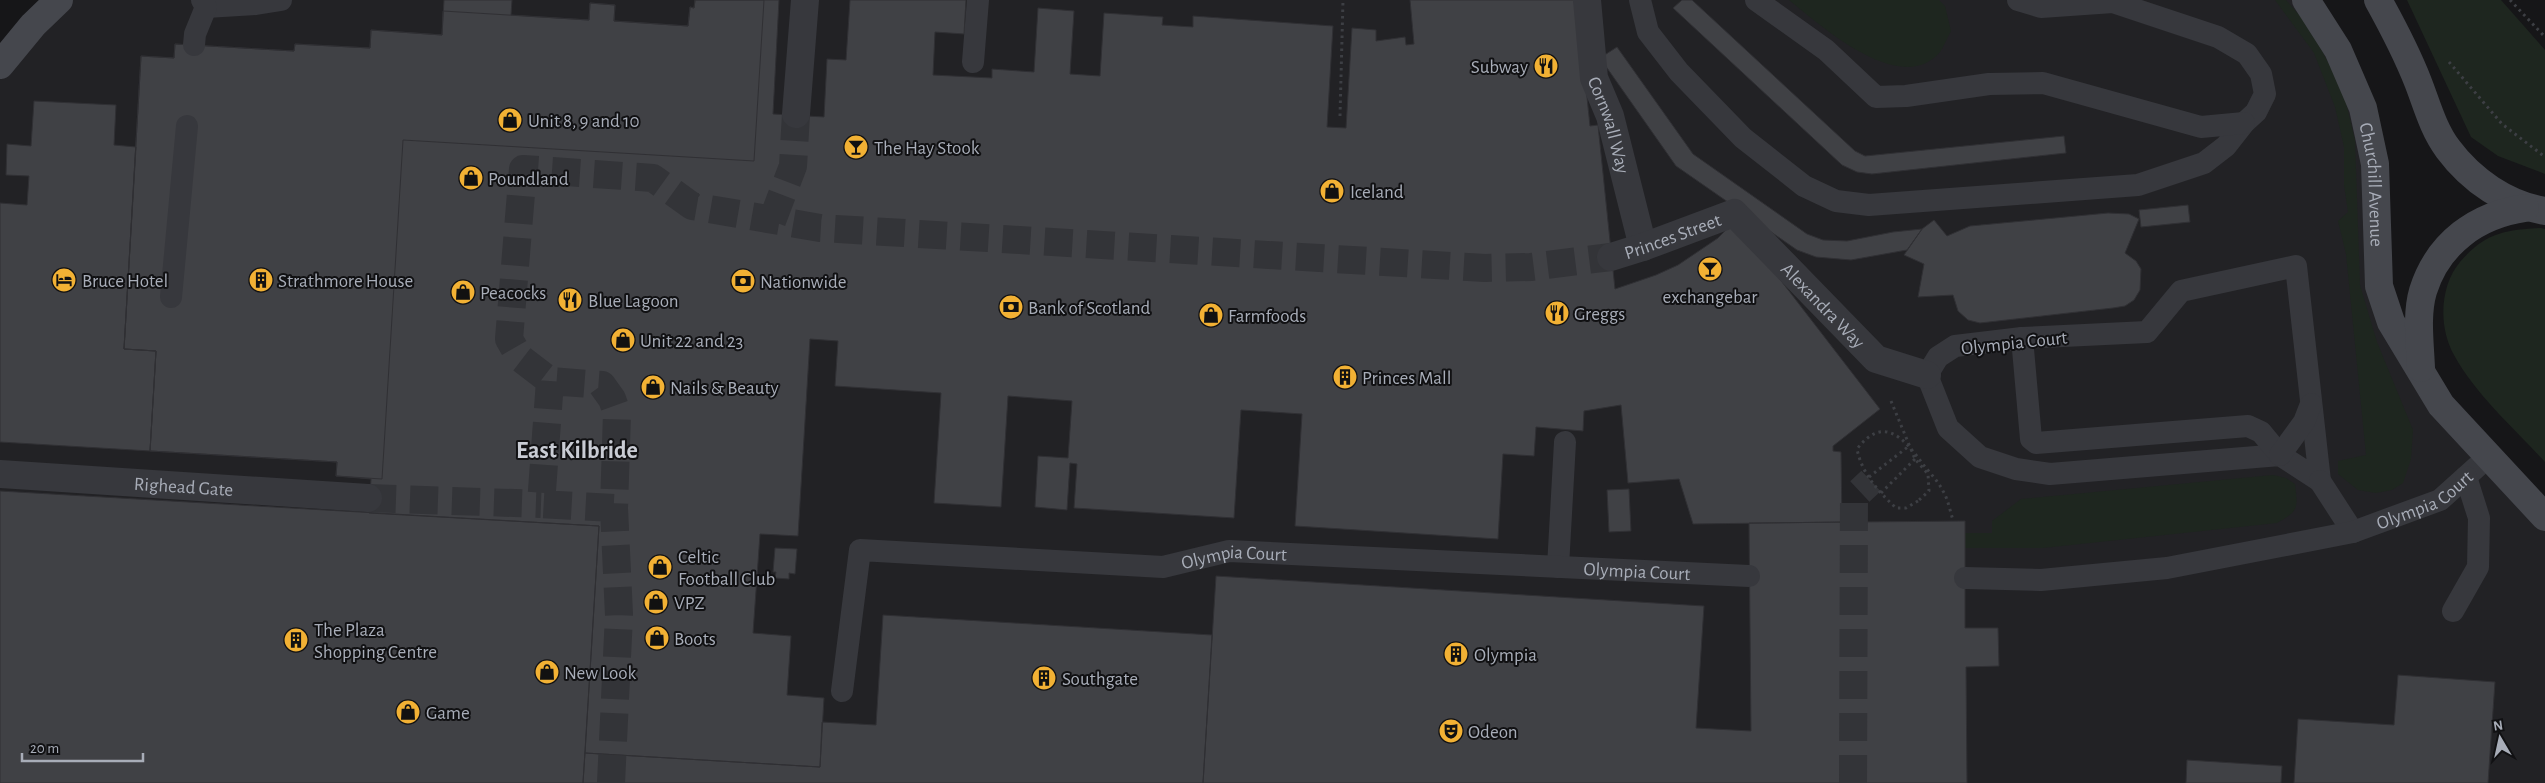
<svg xmlns="http://www.w3.org/2000/svg" width="2545" height="783" font-family="'Alegreya Sans',sans-serif">
  <style>
    .built { fill: #222225 }
    .green { fill: #1e261f }
    .building { fill: #404145; stroke: #303034 }
    .lines { fill: none; stroke-linecap: round; stroke-linejoin: round }
    .street-tunnel { stroke: #333438; stroke-width: 28; stroke-dasharray: 28 14; stroke-linecap: butt }
    .path { stroke: #3d3f44; stroke-width: 3; stroke-dasharray: 2.5 4; stroke-linecap: butt }
    .lane { stroke: #37383d; stroke-width: 22 }
    .street { stroke: #37383d; stroke-width: 28 }
    .secondary { stroke: #45474d; stroke-width: 28 }
    .path-bridge { stroke: #3d3f44; stroke-width: 3; stroke-dasharray: 2.5 4; stroke-linecap: butt }
    .labels { text-anchor: middle; stroke-width: 4; stroke-linejoin: round; paint-order: stroke }
    .poi-label { font-size: 19px; fill: #a8adb8; stroke: #111113; text-anchor: start }
    .street-label { font-size: 19px; fill: #a8adb8; stroke: #111113 }
    .district-label { font-size: 24px; font-weight: bold; fill: #c9ccd4; stroke: #111113 }
  </style>
  <rect width="100%" height="100%" fill="#161618"/>
  <path class="built" d="M59,0H2306L2363,108L2391,322L2545,517V783H0V65Z"/>
  <path class="green" d="M1789,0H1939L1945,6L1951,31C1947,38 1944,46 1940,52C1901,98 1820,25 1789,0Z
    M2275,0H2286L2308,25L2343,90L2355,140L2360,285L2377,342L2413,430L2411,459L2403,483L2392,490L2376,493L2358,490L2338,474V461L2366,455L2346,254L2338,221L2348,212L2344,185V147L2335,107L2314,53Z
    M2407,0H2501L2545,50V174L2498,156L2471,137Z
    M2541,228L2545,229V462C2515,429 2475,394 2454,355C2438,326 2440,286 2460,262C2485,233 2504,230 2541,228Z
    M2273,475L2286,478L2295,484C2298,508 2299,511 2277,523L2043,548H1965V533H1992V521L2021,499Z"/>
  <path class="building" d="M444,0H512L511,15L589,20L590,3L615,5L614,21L688,26L690,7L694,8L695,0H764L754,161L403,140L382,479L336,476L337,462L150,451L156,351L124,349L141,56L174,58L175,44L294,51L295,44L370,48L371,30L442,35Z
    M695,0H779L773,114L824,117L827,59L846,60L850,0H966L964,34L935,32L933,75L992,78V69L1034,72L1038,8L1074,11L1070,74L1100,76L1104,13L1163,17L1162,25L1193,27V16L1333,26L1327,127L1346,128L1352,28L1376,30V41L1405,37L1406,45L1414,44L1410,0H1577L1590,126L1598,125L1615,289L1656,275L1678,265L1718,238L1735,221L1880,409L1833,446V451L1841,452L1842,522L1693,524L1679,479L1628,483L1621,405L1584,411L1583,431L1536,427L1534,456L1503,454L1498,539L1295,526L1302,414L1241,410L1234,518L1074,508L1077,464L1070,463L1067,510L1035,507L1038,456L1068,458L1072,401L1008,396L1001,507L934,503L941,393L835,386L838,341L810,339L798,536L760,534L753,633L791,636L787,695L824,698L820,767L585,753L599,526L369,513L371,479L336,476L337,462L150,451L156,351L124,349L141,56L174,58L175,44L294,51L295,44L370,48L371,30L442,35L443,11L589,20L590,3L615,5L614,21L688,26L690,7L694,8Z
    M1682,0H1692L1855,151L1865,156L2064,136L2066,153L1872,174L1857,172L1842,165L1673,8Z
    M1617,47L1693,154L1807,234L1823,240L1847,241L1893,232L1922,229L1907,250L1851,260L1816,257L1797,250L1676,166L1600,58Z
    M34,101L116,105L114,145L136,147L124,349L156,351L150,451L0,442V203L27,205L29,176L6,175L7,144L31,146Z
    M2188,205L2190,222L2141,227L2139,210Z
    M2108,213L2129,214L2139,219L2125,253L2136,261L2141,269L2140,290L2134,300L2125,306L2113,308L1980,323L1968,320L1958,311L1953,295L1918,297L1924,264L1904,255L1922,229L1934,220L1947,236L1970,226Z
    M1629,489L1631,531L1609,532L1607,490Z
    M0,491L599,526L583,783H0Z
    M1965,521V628H1998L1999,666L1966,667L1967,783H1203L1216,576L1704,606L1696,728L1751,731L1749,523Z
    M775,548L797,549L795,574L789,573V579L775,578L776,572H773Z
    M883,615L1212,635L1203,783H583L585,753L820,767L822,722L876,725Z
    M2398,675L2495,682L2488,783H2294L2298,719L2394,725Z
    M2187,760L2282,766L2281,783H2186Z"/>
  <g class="lines">
    <path class="street-tunnel" d="M772,221L793,166L796,114
      M550,381L541,504L614,508
      M368,498L541,504
      M611,783L619,615L614,508L617,413L612,399L602,385L550,381L520,358L509,339L523,169L653,178L692,206L820,228L1485,268L1531,267L1611,257
      M1853,783L1854,497L1871,481"/>
    <path class="path" d="M2510,0L2545,37
      M2449,62L2502,124L2545,157
      M1340,116L1343,0
      M1891,401L1915,459L1928,474L1929,491L1918,501
      M1869,477L1909,446
      M1881,493L1915,459"/>
    <g class="lane">
      <path d="M1640,0L1648,32L1679,72L1743,138L1804,186L1836,201L1869,205L2138,185L2204,163L2226,146L2244,123L2256,112L2265,94L2261,74L2247,54L2218,37L2113,2L2041,7L2018,0"/>
      <path d="M1756,0L1826,50L1876,97L1906,96L1989,84L2043,83L2201,127L2244,123"/>
      <path d="M206,7L256,4L281,0"/>
      <path d="M194,45L195,34L206,7L202,0"/>
      <path d="M973,62L978,0"/>
      <path d="M2296,266L2320,481L2280,455L2050,474L2016,469L1980,457L1948,428L1927,375L1938,357L1955,346L2022,338L2147,332L2181,291Z"/>
      <path d="M171,297L187,126"/>
      <path d="M2022,338L2031,439L2036,443L2248,426L2261,432L2280,455"/>
      <path d="M2280,455L2304,422L2311,404"/>
      <path d="M2320,481L2353,532"/>
      <path d="M1558,567L1565,442"/>
      <path id="s1" d="M1965,578L2041,580L2167,568L2353,532L2440,500L2489,456"/>
      <path d="M2453,611L2478,567L2479,518L2466,477"/>
      <path id="s2" d="M842,691L860,550L1163,567L1229,551L1749,576"/>
    </g>
    <g class="street">
      <path id="s3" d="M1587,0L1594,78L1610,116L1643,247"/>
      <path d="M796,114L805,0"/>
      <path id="s4" d="M1611,257L1643,247L1734,213L1876,359L1927,375"/>
      <path id="s5" d="M0,474L368,498"/>
    </g>
    <g class="secondary">
      <path id="s6" d="M2306,0L2338,50L2363,108L2375,164L2379,286L2391,322L2441,405L2545,517"/>
      <path d="M2378,0C2393,27 2407,54 2418,82C2427,105 2433,129 2448,149C2471,180 2507,205 2545,211"/>
      <path d="M0,65L33,25L59,0"/>
      <path d="M2421,368C2420,343 2416,315 2423,291C2438,243 2477,215 2525,208"/>
    </g>
    <path class="path-bridge" d="M1918,501L1906,508H1896C1878,491 1862,474 1857,449C1883,415 1903,437 1922,463C1929,472 1938,481 1943,491C1948,499 1950,511 1953,520"/>
  </g>
  <defs>
    <symbol id="restaurant-disc" viewBox="-11 -11 22 22"><circle r="9.5" fill="#f2b134" stroke="#111113"/><path d="M-5-6h1v4h1v-4h1v4h1v-4h1v5L-1.5 .5V6h-2V.5L-5-1ZM5-6V6H3V1.5H1.5Q1.5-4 5-6Z" fill="#111"/></symbol>
    <symbol id="shop-disc" viewBox="-11 -11 22 22"><circle r="9.5" fill="#f2b134" stroke="#111113"/><path d="M-5-2.5h2.3a2.7 3.5 0 0 1 5.4 0H5L5.5 6h-11ZM-1.5-2.5h3a1.5 2.3 0 0 0-3 0Z" fill="#111"/></symbol>
    <symbol id="bar-disc" viewBox="-11 -11 22 22"><circle r="9.5" fill="#f2b134" stroke="#111113"/><path d="M-6-5H6L.8 .8V4.5H3.5V6h-7V4.5H-.8V.8Z" fill="#111"/></symbol>
    <symbol id="hotel-disc" viewBox="-11 -11 22 22"><circle r="9.5" fill="#f2b134" stroke="#111113"/><path d="M-6-4.5h1.5V1H6V5H4.5V3h-9V5H-6ZM-4 0a1.8 1.8 0 1 1 3.6 0ZM.5 0V-2.5h3Q6-2.5 6 0Z" fill="#111"/></symbol>
    <symbol id="building-disc" viewBox="-11 -11 22 22"><circle r="9.5" fill="#f2b134" stroke="#111113"/><path d="M-4-6H4V6H1V3H-1V6H-4ZM-2.5-4.3h1.7v1.8h-1.7ZM.8-4.3h1.7v1.8H.8ZM-2.5-1h1.7V.8h-1.7ZM.8-1h1.7V.8H.8Z" fill="#111"/></symbol>
    <symbol id="bank-disc" viewBox="-11 -11 22 22"><circle r="9.5" fill="#f2b134" stroke="#111113"/><path d="M-6-4H6V4H-6ZM0-2.3a2.3 2.3 0 1 0 0 4.6a2.3 2.3 0 1 0 0-4.6Z" fill="#111"/></symbol>
    <symbol id="theatre-disc" viewBox="-11 -11 22 22"><circle r="9.5" fill="#f2b134" stroke="#111113"/><path d="M-5-5.5Q0-4 5-5.5V0Q5 5 0 6Q-5 5-5 0ZM-3.3-2.5H-1v1.5H-3.3ZM1-2.5H3.3v1.5H1ZM-2.8 1Q0 5.5 2.8 1Z" fill="#111"/></symbol>
  </defs>
  <g fill-rule="evenodd">
    <use href="#restaurant-disc" x="1532" y="52" width="28" height="28"/>
    <use href="#shop-disc" x="496" y="106" width="28" height="28"/>
    <use href="#bar-disc" x="842" y="133" width="28" height="28"/>
    <use href="#shop-disc" x="457" y="164" width="28" height="28"/>
    <use href="#shop-disc" x="1318" y="177" width="28" height="28"/>
    <use href="#bar-disc" x="1696" y="255" width="28" height="28"/>
    <use href="#hotel-disc" x="50" y="266" width="28" height="28"/>
    <use href="#building-disc" x="247" y="266" width="28" height="28"/>
    <use href="#bank-disc" x="729" y="267" width="28" height="28"/>
    <use href="#shop-disc" x="449" y="278" width="28" height="28"/>
    <use href="#restaurant-disc" x="556" y="286" width="28" height="28"/>
    <use href="#bank-disc" x="997" y="293" width="28" height="28"/>
    <use href="#restaurant-disc" x="1543" y="299" width="28" height="28"/>
    <use href="#shop-disc" x="1197" y="301" width="28" height="28"/>
    <use href="#shop-disc" x="609" y="326" width="28" height="28"/>
    <use href="#building-disc" x="1331" y="363" width="28" height="28"/>
    <use href="#shop-disc" x="639" y="373" width="28" height="28"/>
    <use href="#shop-disc" x="646" y="553" width="28" height="28"/>
    <use href="#shop-disc" x="642" y="588" width="28" height="28"/>
    <use href="#shop-disc" x="643" y="624" width="28" height="28"/>
    <use href="#building-disc" x="282" y="626" width="28" height="28"/>
    <use href="#building-disc" x="1442" y="640" width="28" height="28"/>
    <use href="#shop-disc" x="533" y="658" width="28" height="28"/>
    <use href="#building-disc" x="1030" y="664" width="28" height="28"/>
    <use href="#shop-disc" x="394" y="698" width="28" height="28"/>
    <use href="#theatre-disc" x="1437" y="717" width="28" height="28"/>
  </g>
  <g class="labels">
    <g class="poi-label">
      <text x="1528" y="73" text-anchor="end">Subway</text>
      <text x="528" y="127">Unit 8, 9 and 10</text>
      <text x="874" y="154">The Hay Stook</text>
      <text x="488" y="185">Poundland</text>
      <text x="1350" y="198">Iceland</text>
      <text x="82" y="287">Bruce Hotel</text>
      <text x="278" y="287">Strathmore House</text>
      <text x="760" y="288">Nationwide</text>
      <text x="480" y="299">Peacocks</text>
      <text x="1710" y="303" text-anchor="middle">exchangebar</text>
      <text x="588" y="307">Blue Lagoon</text>
      <text x="1028" y="314">Bank of Scotland</text>
      <text x="1574" y="320">Greggs</text>
      <text x="1228" y="322">Farmfoods</text>
      <text x="640" y="347">Unit 22 and 23</text>
      <text x="1362" y="384">Princes Mall</text>
      <text x="670" y="394">Nails &amp; Beauty</text>
      <text x="678" y="563">Celtic<tspan x="678" dy="22">Football Club</tspan></text>
      <text x="674" y="609">VPZ</text>
      <text x="314" y="636">The Plaza<tspan x="314" dy="22">Shopping Centre</tspan></text>
      <text x="674" y="645">Boots</text>
      <text x="1474" y="661">Olympia</text>
      <text x="564" y="679">New Look</text>
      <text x="1062" y="685">Southgate</text>
      <text x="426" y="719">Game</text>
      <text x="1468" y="738">Odeon</text>
    </g>
    <g class="street-label">
      <text dy="7" stroke="none"><textPath href="#s3" startOffset="128">Cornwall Way</textPath></text>
      <text dy="7" stroke="none"><textPath href="#s6" startOffset="200">Churchill Avenue</textPath></text>
      <text dy="7" stroke="none"><textPath href="#s4" startOffset="65">Princes Street</textPath></text>
      <text dy="7" stroke="none"><textPath href="#s4" startOffset="259">Alexandra Way</textPath></text>
      <text transform="translate(2014 342) rotate(-6)" y="7">Olympia Court</text>
      <text dy="7" stroke="none"><textPath href="#s5" startOffset="184">Righead Gate</textPath></text>
      <text dy="7" stroke="none"><textPath href="#s1" startOffset="471">Olympia Court</textPath></text>
      <text dy="7" stroke="none"><textPath href="#s2" startOffset="518">Olympia Court</textPath></text>
      <text dy="7" stroke="none"><textPath href="#s2" startOffset="922">Olympia Court</textPath></text>
    </g>
    <g class="district-label">
      <text x="577" y="458">East Kilbride</text>
    </g>
  </g>
  <g transform="translate(2500 738) rotate(351)" stroke="#111113" stroke-width="4" paint-order="stroke">
  <path d="M0-4L9 19L0 12L-9 19Z" fill="#a8adb8"/>
  <text y="-8" font-size="14" font-weight="bold" text-anchor="middle" fill="#a8adb8">N</text>
  </g>
  <path d="M22 753v8h121v-8" fill="none" stroke="#a8adb8" stroke-width="2.5"/>
  <text x="30" y="753" font-size="15" fill="#a8adb8" stroke="#111113" stroke-width="4" paint-order="stroke">20 m</text>
</svg>
